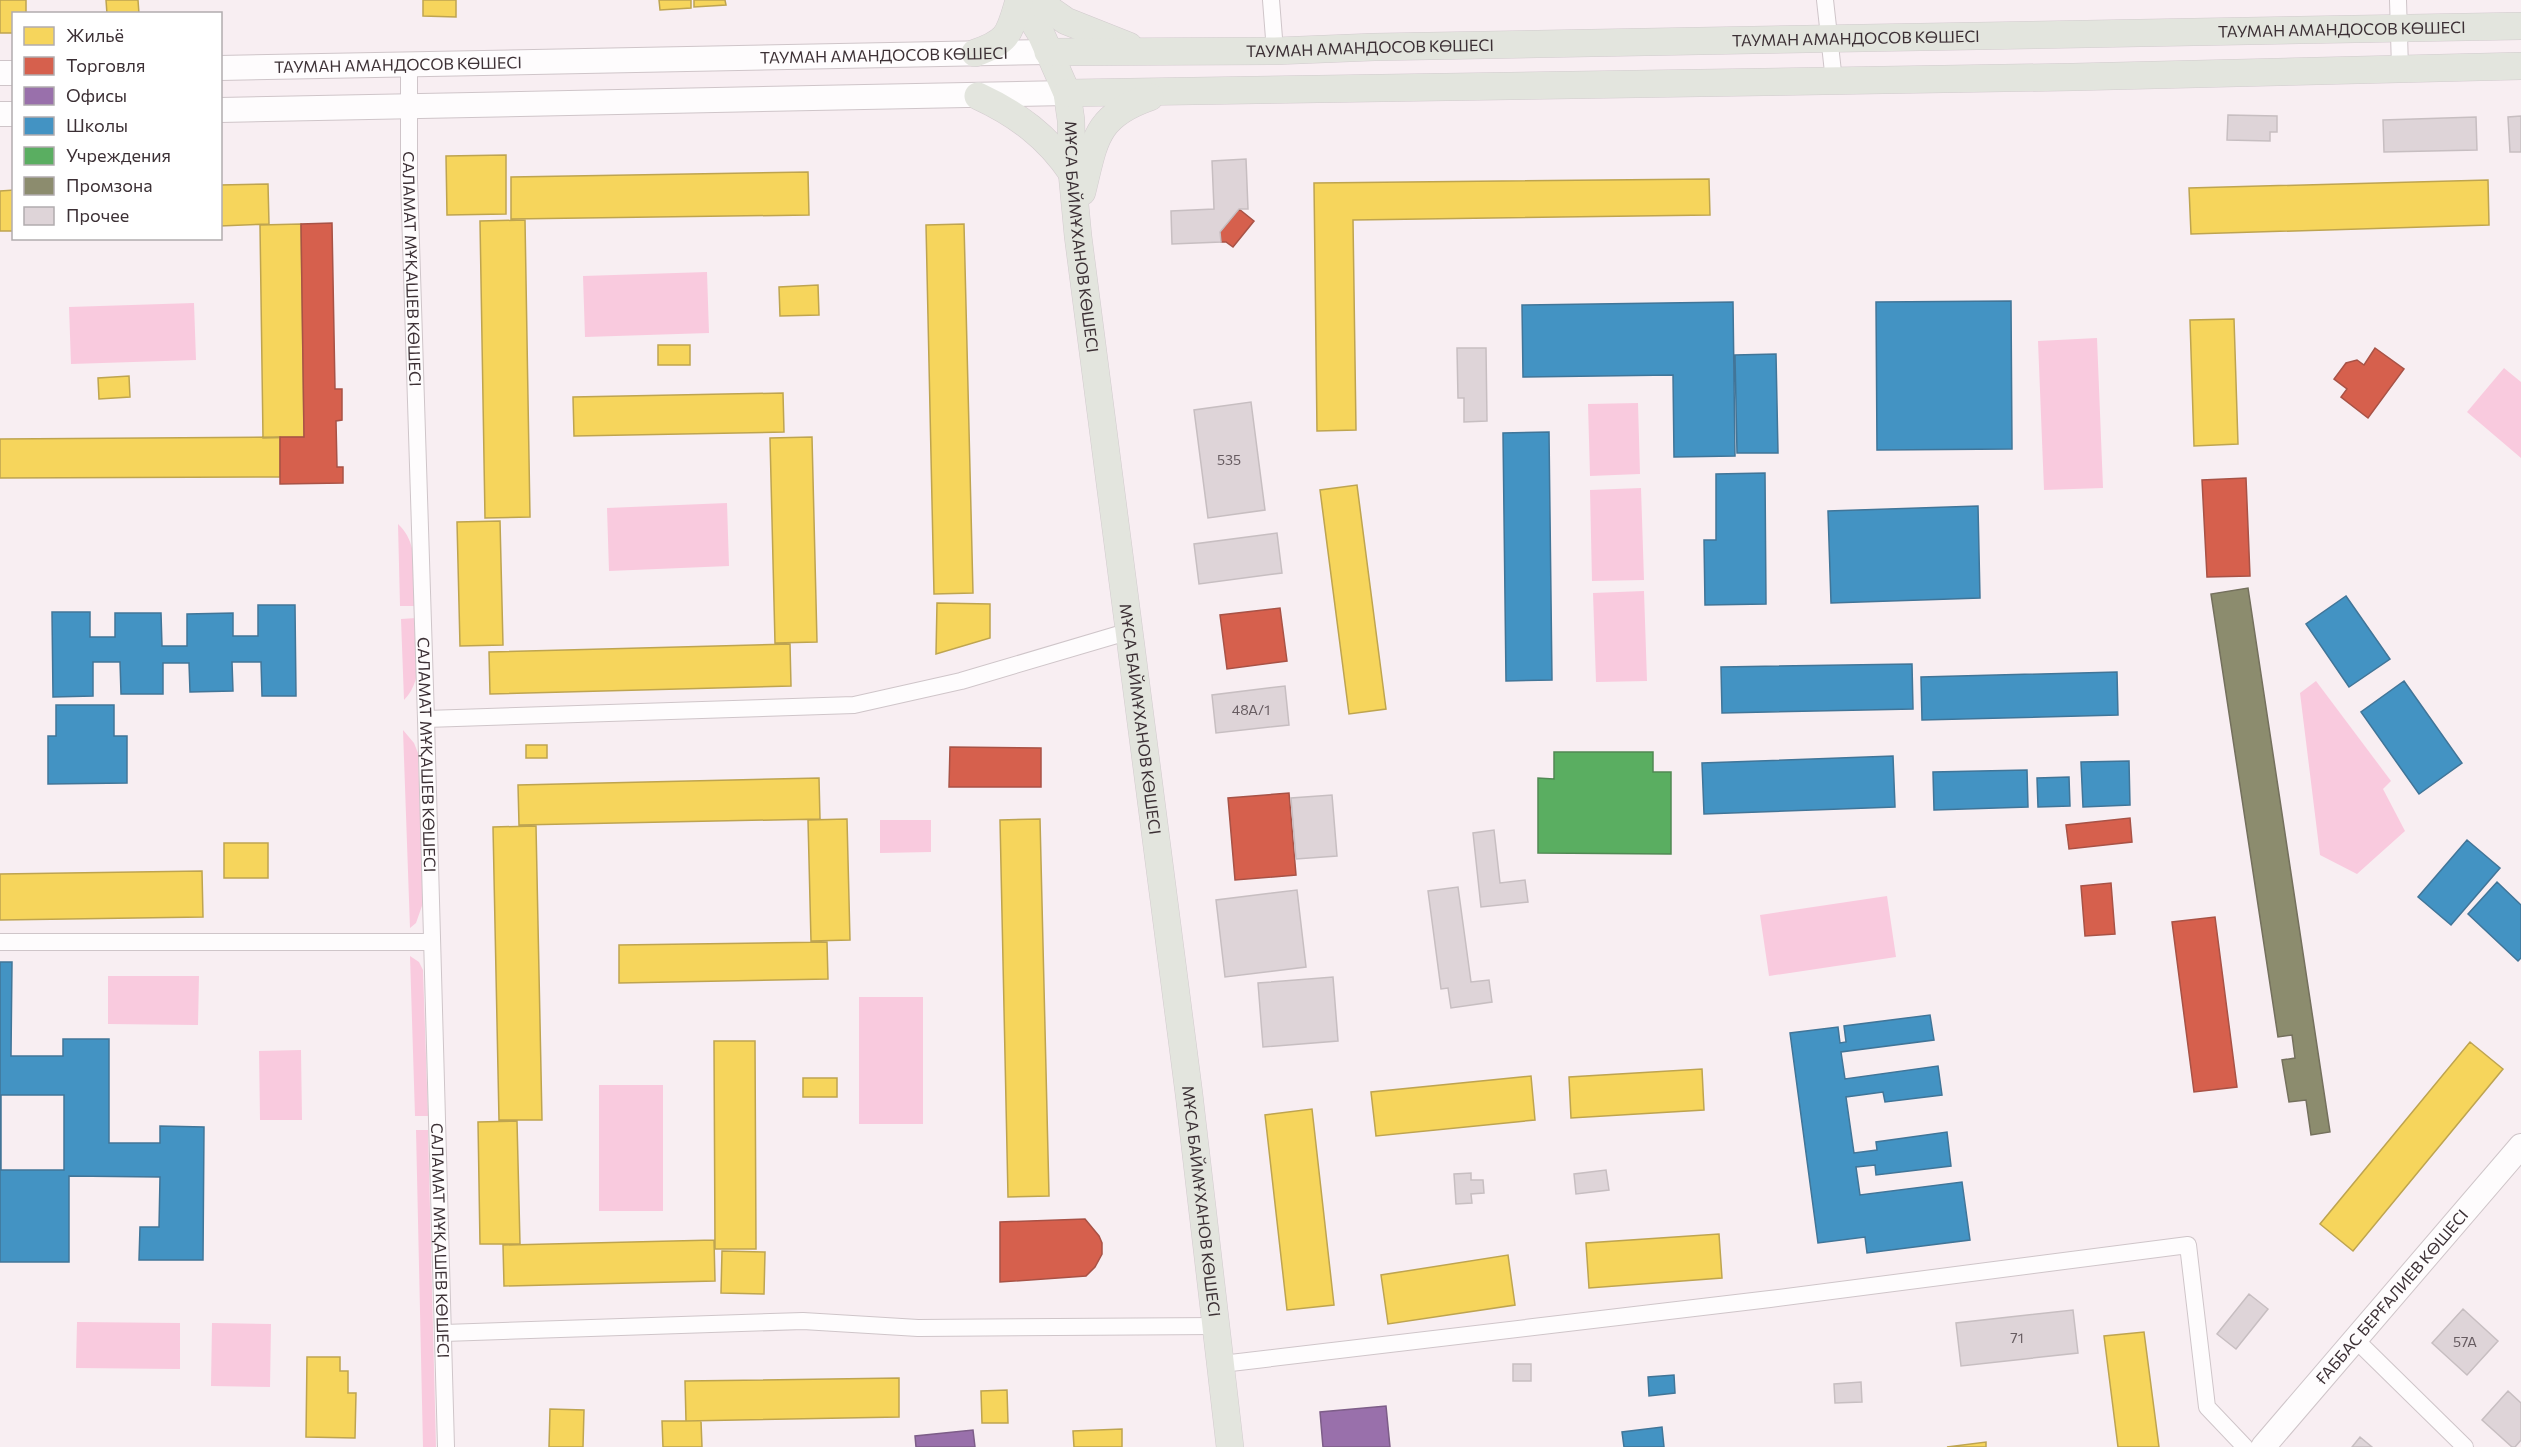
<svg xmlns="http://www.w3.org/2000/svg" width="2521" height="1447" font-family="Commissioner,sans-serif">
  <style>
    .green { fill: #f9cade }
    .homes { fill: #f6d55c; stroke: #bea450; stroke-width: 1.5 }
    .shops { fill: #d6604d; stroke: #a85246; stroke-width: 1.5 }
    .offices { fill: #9970ab; stroke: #7d5d88; stroke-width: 1.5 }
    .schools { fill: #4393c3; stroke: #417598; stroke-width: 1.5; fill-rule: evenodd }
    .public { fill: #5aae61; stroke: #518854; stroke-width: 1.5 }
    .industry { fill: #8c8c6e; stroke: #74705d; stroke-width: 1.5 }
    .building { fill: #ded4d8; stroke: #c7bec1; stroke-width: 1.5 }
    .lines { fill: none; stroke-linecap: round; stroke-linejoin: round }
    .minor-casing { stroke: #cfc5c9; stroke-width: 18 }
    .secondary-casing { stroke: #cfc5c9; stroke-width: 26 }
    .primary-casing { stroke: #d2cbce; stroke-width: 28 }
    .minor { stroke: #fefcfd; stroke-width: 16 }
    .secondary { stroke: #fefcfd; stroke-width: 24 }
    .primary { stroke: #e3e5de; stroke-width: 27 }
    .labels { text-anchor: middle; stroke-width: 6; stroke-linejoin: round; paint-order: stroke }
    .number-label { font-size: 14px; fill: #665b60 }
    .street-label { font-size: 16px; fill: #3c3035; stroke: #fff }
  </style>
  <rect width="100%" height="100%" fill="#f8eef2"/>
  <path class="green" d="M707,272L709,333L585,337L583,276Z
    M194,303L196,360L71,364L69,307Z
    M2097,338L2103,488L2044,490L2038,341Z
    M2504,368L2521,382V458L2467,412Z
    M1638,403L1640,474L1590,476L1588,404Z
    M1641,488L1644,580L1592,581L1590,490Z
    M727,503L729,566L609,571L607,508Z
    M398,524C420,544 414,578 415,606H400Z
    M1644,591L1647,681L1596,682L1593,593Z
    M416,618C417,646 425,679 404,700L401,619Z
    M2316,681L2391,781L2383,789L2405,831L2357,874L2320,855L2300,693Z
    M403,730L414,743L418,753L423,903L416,923L410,928Z
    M880,820H931V852L880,853Z
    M1887,896L1896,957L1769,976L1760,915Z
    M410,956L419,962L423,970L428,1116H415Z
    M108,976H199L198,1025L108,1024Z
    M859,997H923V1124H859Z
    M301,1050L302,1120H260L259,1051Z
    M599,1085H663V1211H599Z
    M416,1130H428L436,1447H423Z
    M77,1322L180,1323V1369L76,1368Z
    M212,1323L271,1324L270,1387L211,1386Z"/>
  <path class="homes" d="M0,0H26V14H14V33H0Z
    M106,0H138L139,14H107Z
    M423,0H456V17L423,16Z
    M659,0H691V8L660,10Z
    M694,0H725L726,5L694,7Z
    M506,155V214L447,215L446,156Z
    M808,172L809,215L511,219V177Z
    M1709,179L1710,215L1353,220L1356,430L1317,431L1314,183Z
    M2488,180L2489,225L2191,234L2189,188Z
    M268,184L269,224L220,226V185Z
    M14,190V231H0V191Z
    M525,220L530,517L485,518L480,221Z
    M301,224L304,437L263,438L260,225Z
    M964,224L973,593L934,594L926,225Z
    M818,285L819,315L780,316L779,287Z
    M2234,319L2238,444L2194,446L2190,320Z
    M658,345H690V365H658Z
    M129,376L130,397L99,399L98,378Z
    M783,393L784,432L574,436L573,397Z
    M280,437V477L0,478V439Z
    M812,437L817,642L775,643L770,438Z
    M1357,485L1386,709L1349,714L1320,490Z
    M500,521L503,645L460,646L457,522Z
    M937,603L990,604V638L936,654Z
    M790,644L791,686L490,694L489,652Z
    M526,745H547V758H526Z
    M819,778L820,819L519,825L518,785Z
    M847,819L850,940L811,941L808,820Z
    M1040,819L1049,1196L1008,1197L1000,820Z
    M536,826L542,1120H499L493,827Z
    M224,843H268V878H224Z
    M202,871L203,917L0,920V874Z
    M827,942L828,979L619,983V945Z
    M714,1041H755L756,1249H715Z
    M2470,1042L2503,1069L2353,1251L2320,1224Z
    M1702,1069L1704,1110L1571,1118L1569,1077Z
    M1531,1076L1535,1120L1376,1136L1371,1092Z
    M803,1078H837V1097H803Z
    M1312,1109L1334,1305L1287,1310L1265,1115Z
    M517,1121L520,1244H480L478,1122Z
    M1719,1234L1722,1278L1589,1288L1586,1243Z
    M714,1240L715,1281L504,1286L503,1245Z
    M722,1251L765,1252L764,1294L721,1293Z
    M1508,1255L1515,1305L1388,1324L1381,1275Z
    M2144,1332L2159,1447H2118L2104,1336Z
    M307,1357H340V1371H348V1393H356L355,1438L306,1437Z
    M899,1378V1417L686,1421L685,1381Z
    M1007,1390L1008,1423H982L981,1391Z
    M550,1409L584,1410L583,1447H549Z
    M662,1421H701L702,1447H663Z
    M1122,1429V1447H1074L1073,1431Z
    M1986,1442V1447H1947Z"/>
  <path class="shops" d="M1239,209L1254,221L1233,247L1226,242H1221L1220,232Z
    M332,223L335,389H342V420L336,421L337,467H343V483L280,484V437H304L301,224Z
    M2375,348L2404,369L2368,418L2341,397L2347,389L2334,379L2346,363L2357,360L2364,365Z
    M2246,478L2250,576L2207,577L2202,480Z
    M1280,608L1287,661L1227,669L1220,615Z
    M950,747L1041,748V787H949Z
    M1289,793L1296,875L1235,880L1228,798Z
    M2130,818L2132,842L2069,849L2066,825Z
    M2111,883L2115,934L2085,936L2081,886Z
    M2215,917L2237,1087L2194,1092L2172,922Z
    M1085,1219L1099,1236L1102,1243V1254L1095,1267L1086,1276L1000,1282V1222Z"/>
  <path class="offices" d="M1386,1406L1390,1447H1323L1320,1412Z
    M973,1430L975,1447H916L915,1436Z"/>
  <path class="schools" d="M2011,301L2012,449L1877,450L1876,302Z
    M1733,302L1735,456L1674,457L1673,375L1523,377L1522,305Z
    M1776,354L1778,453H1737L1735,355Z
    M1549,432L1552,680L1506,681L1503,433Z
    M1765,473L1766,604L1705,605L1704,540H1716V474Z
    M1978,506L1980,598L1831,603L1828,511Z
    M2346,596L2390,659L2349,687L2306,624Z
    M258,605H295L296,696H262L261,662H232L233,691L190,692L189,663H163V694H121L120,662H93V696L53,697L52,612H90V637H115V613H161L162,646H187V614L233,613V636H258Z
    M1912,664L1913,709L1722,713L1721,667Z
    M2117,672L2118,715L1922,720L1921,677Z
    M2404,681L2462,763L2419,794L2361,712Z
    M56,705H114V736H127V783L48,784V736H56Z
    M1893,756L1895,807L1704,814L1702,763Z
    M2129,761L2130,805L2083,807L2081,762Z
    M2027,770L2028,807L1934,810L1933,772Z
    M2069,777L2070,806L2038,807L2037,778Z
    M2467,840L2500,868L2451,925L2418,897Z
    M2497,882L2521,905V958L2518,961L2468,914Z
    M0,962H12L11,1056H63V1039H109V1143H160V1126L204,1127L203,1260H139L140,1227H159L160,1177L69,1176V1262H0ZM1,1095H64V1170H1Z
    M1930,1015L1934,1040L1841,1052L1845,1079L1938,1066L1942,1095L1885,1102L1883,1092L1846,1097L1854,1153L1877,1150L1876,1142L1947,1132L1951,1166L1876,1175L1875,1165L1856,1167L1860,1195L1962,1182L1970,1240L1867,1253L1865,1237L1818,1243L1790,1033L1838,1027L1840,1043L1846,1042L1844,1026Z
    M1674,1375L1675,1393L1649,1396L1648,1377Z
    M1662,1427L1664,1447H1624L1622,1432Z"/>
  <path class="public" d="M1554,752H1653V772H1671V854L1538,853V778L1554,779Z"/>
  <path class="industry" d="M2248,588L2330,1132L2311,1135L2306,1100L2289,1102L2282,1060L2295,1058L2292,1035L2278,1037L2211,594Z"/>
  <path class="building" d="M2228,115L2277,116V132H2270V141L2227,140Z
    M2521,116V152H2510L2508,117Z
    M2476,117L2477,150L2384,152L2383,120Z
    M1246,159L1248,209H1239L1220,232L1221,242L1172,244L1171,211L1214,209L1212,161Z
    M1457,348H1486L1487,421L1464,422V398H1458Z
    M1251,402L1265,510L1208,518L1194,410Z
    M1277,533L1282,573L1199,584L1194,544Z
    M1285,686L1289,725L1216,733L1212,695Z
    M1332,795L1337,856L1296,859L1291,798Z
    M1494,830L1500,883L1525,880L1528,902L1481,907L1473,833Z
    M1458,887L1471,982L1489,980L1492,1002L1451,1008L1448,988L1441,989L1428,891Z
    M1297,890L1306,967L1225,977L1216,900Z
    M1333,977L1338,1041L1263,1047L1258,983Z
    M1606,1170L1609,1190L1576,1194L1574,1174Z
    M1471,1173V1180H1483L1484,1193L1471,1194L1472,1203L1456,1204L1454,1174Z
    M2249,1294L2268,1309L2236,1349L2217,1334Z
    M2463,1309L2498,1341L2467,1375L2432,1343Z
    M2073,1310L2078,1353L1961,1366L1956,1323Z
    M1513,1364H1531V1381H1513Z
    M1861,1382L1862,1402L1835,1403L1834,1384Z
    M2508,1391L2521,1403V1440L2515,1447H2512L2482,1420Z
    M2360,1437L2372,1447H2352Z"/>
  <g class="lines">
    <defs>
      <g id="minor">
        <path d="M1271,0L1275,51"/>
        <path d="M1825,0L1834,81"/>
        <path d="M2398,0L2400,68"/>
        <path id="s1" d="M409,63V179L426,719L446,1447"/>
        <path d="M426,719L854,705L961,681L1130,631"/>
        <path d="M0,942H432"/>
        <path d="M444,1333L803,1321L918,1328L1217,1326"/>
        <path d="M2356,1340L2465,1447"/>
        <path d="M1222,1364L1770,1299L2188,1245L2207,1407L2245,1447"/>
      </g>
      <g id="secondary">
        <path id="s2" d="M220,68L1048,52"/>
        <path d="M0,73H14"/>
        <path d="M220,110L1067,93"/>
        <path d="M0,114H14"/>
        <path id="s3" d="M2263,1447L2521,1146"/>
      </g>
      <g id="primary">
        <path id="s4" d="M1020,0L1041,34L1067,93L1071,120L1072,173L1078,236L1189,1094L1230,1447"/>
        <path d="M1036,0L1066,21L1129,46"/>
        <path id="s5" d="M1048,52L1275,51L1374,47L2521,26"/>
        <path d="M975,53C1010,41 1009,33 1019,0"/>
        <path d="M1067,93L2073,77L2521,66"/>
        <path d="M978,96C1017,114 1048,137 1072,173"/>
        <path d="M1082,192C1095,140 1095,116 1150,97"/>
      </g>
    </defs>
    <use href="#minor" class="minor-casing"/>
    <use href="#secondary" class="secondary-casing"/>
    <use href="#primary" class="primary-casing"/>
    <use href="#minor" class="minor"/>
    <use href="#secondary" class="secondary"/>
    <use href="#primary" class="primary"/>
  </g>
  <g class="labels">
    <g class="number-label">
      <text x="1229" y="465">535</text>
      <text x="1251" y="715">48А/1</text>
      <text x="2017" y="1343">71</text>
      <text x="2465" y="1347">57А</text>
    </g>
    <g class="street-label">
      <text dy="6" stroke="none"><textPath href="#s5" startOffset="1294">ТАУМАН АМАНДОСОВ КӨШЕСІ</textPath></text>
      <text dy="6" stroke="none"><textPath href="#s5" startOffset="808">ТАУМАН АМАНДОСОВ КӨШЕСІ</textPath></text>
      <text dy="6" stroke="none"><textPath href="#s5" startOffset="322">ТАУМАН АМАНДОСОВ КӨШЕСІ</textPath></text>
      <text dy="6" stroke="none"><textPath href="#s2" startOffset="664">ТАУМАН АМАНДОСОВ КӨШЕСІ</textPath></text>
      <text dy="6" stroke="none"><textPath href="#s2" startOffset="178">ТАУМАН АМАНДОСОВ КӨШЕСІ</textPath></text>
      <text dy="6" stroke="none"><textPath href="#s4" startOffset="249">МҰСА БАЙМҰХАНОВ КӨШЕСІ</textPath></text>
      <text dy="6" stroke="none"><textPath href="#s1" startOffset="206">САЛАМАТ МҰҚАШЕВ КӨШЕСІ</textPath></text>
      <text dy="6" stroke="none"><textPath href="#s4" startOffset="735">МҰСА БАЙМҰХАНОВ КӨШЕСІ</textPath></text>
      <text dy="6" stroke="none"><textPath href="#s1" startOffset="692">САЛАМАТ МҰҚАШЕВ КӨШЕСІ</textPath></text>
      <text dy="6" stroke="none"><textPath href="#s4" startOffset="1221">МҰСА БАЙМҰХАНОВ КӨШЕСІ</textPath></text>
      <text dy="6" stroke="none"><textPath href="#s1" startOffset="1178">САЛАМАТ МҰҚАШЕВ КӨШЕСІ</textPath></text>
      <text dy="6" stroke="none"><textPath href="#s3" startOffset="198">ҒАББАС БЕРҒАЛИЕВ КӨШЕСІ</textPath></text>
    </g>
  </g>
  <rect x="12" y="12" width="210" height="228" fill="#ffffff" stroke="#b1acae" stroke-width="1.5"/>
  <rect x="24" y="27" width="30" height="18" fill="#f6d55c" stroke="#b1acae" stroke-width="1.5"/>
  <text x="66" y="42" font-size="18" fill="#3c3035">Жильё</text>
  <rect x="24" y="57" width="30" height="18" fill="#d6604d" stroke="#b1acae" stroke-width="1.5"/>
  <text x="66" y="72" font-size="18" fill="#3c3035">Торговля</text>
  <rect x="24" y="87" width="30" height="18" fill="#9970ab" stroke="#b1acae" stroke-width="1.5"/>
  <text x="66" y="102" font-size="18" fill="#3c3035">Офисы</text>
  <rect x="24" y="117" width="30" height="18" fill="#4393c3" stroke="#b1acae" stroke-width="1.5"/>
  <text x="66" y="132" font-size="18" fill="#3c3035">Школы</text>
  <rect x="24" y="147" width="30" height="18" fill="#5aae61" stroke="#b1acae" stroke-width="1.5"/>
  <text x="66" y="162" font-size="18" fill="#3c3035">Учреждения</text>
  <rect x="24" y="177" width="30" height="18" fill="#8c8c6e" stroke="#b1acae" stroke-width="1.5"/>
  <text x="66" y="192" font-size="18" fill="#3c3035">Промзона</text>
  <rect x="24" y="207" width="30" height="18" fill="#ded4d8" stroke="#b1acae" stroke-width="1.5"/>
  <text x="66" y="222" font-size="18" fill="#3c3035">Прочее</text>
</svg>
